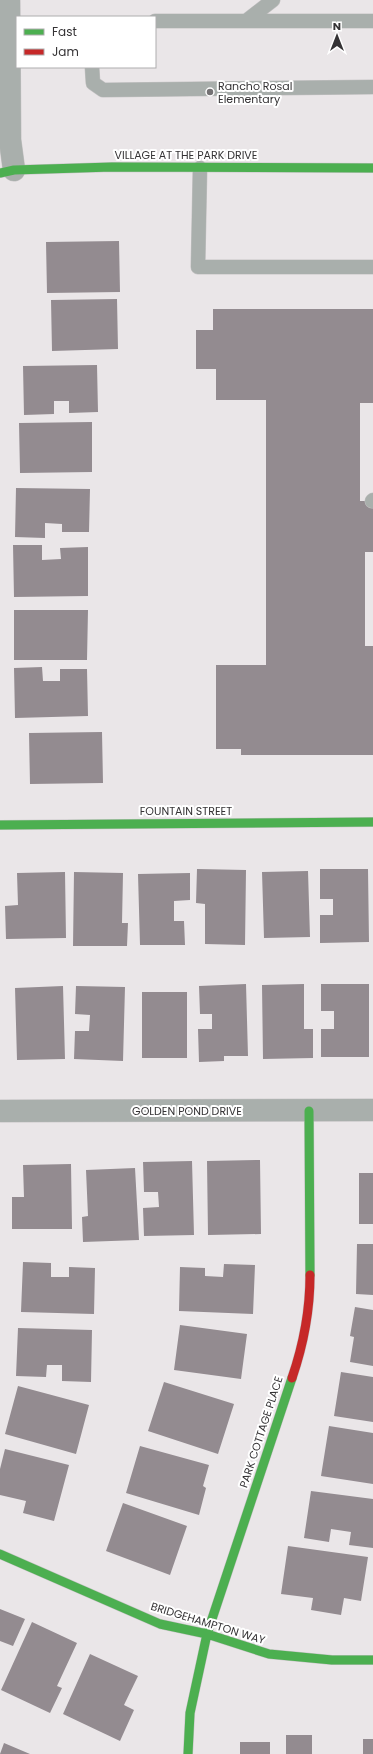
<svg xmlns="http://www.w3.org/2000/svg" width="373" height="1754" font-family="Poppins,sans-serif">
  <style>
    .building { fill: #938b90 }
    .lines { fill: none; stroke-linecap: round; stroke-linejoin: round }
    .lane-casing { stroke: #c5c3c4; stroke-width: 15 }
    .street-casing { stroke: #c5c3c4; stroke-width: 23 }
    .fast-casing { stroke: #c5c3c4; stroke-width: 10 }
    .jam-casing { stroke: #c5c3c4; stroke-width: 10 }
    .lane { stroke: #a9afac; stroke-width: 14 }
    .street { stroke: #a9afac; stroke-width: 22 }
    .fast { stroke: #4caf50; stroke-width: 9 }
    .jam { stroke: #c62828; stroke-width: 9 }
    .poi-dot { fill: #747274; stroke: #fff; stroke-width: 1.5 }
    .labels { text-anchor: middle; stroke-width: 4; stroke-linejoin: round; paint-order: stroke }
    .poi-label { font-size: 11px; fill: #353335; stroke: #fff; text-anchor: start }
    .street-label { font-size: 11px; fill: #353335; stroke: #fff }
  </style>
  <rect width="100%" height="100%" fill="#eae6e8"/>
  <path class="building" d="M119,241L120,292L47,293L46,242Z
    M117,299L118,349L52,351L51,300Z
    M213,309H373V403H360V501H373V552H365V646H373V755H241V749H216V665H266V400H216V369H196V330H213Z
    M97,365L98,412L69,413V401H54V414L24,415L23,366Z
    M92,422V472L20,473L19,423Z
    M16,488L90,489L89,532H62V524L45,523V538L15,537Z
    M13,545H42V560L61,559L60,548L88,547V596L14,597Z
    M14,610H88L87,660H14Z
    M42,667L43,681H60V669H87L88,716L15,718L14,668Z
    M102,732L103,783L30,784L29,733Z
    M197,869L246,870L245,945L205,944V904L196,903Z
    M320,869H368L369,942L320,943V915H333V899H320Z
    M308,871L310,937L264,938L262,872Z
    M65,872L66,938L6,939L5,906L18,905L17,873Z
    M74,872L123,873L122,923H128L127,946H73Z
    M190,873V900L174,901V921H184L185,945H140L138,874Z
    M246,984L248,1056H224V1061L199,1062L198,1029H212V1014H200L199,986Z
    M304,984V1029H313V1058L263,1059L262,985Z
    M321,984H369V1057H321V1029H334V1011H321Z
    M63,986L65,1059L17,1060L15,988Z
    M76,986L125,987L123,1061L74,1059L75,1031H89L90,1015L75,1014Z
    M142,992H187V1058H142Z
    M260,1160L261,1234L208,1235L207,1161Z
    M192,1161L194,1235L144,1236L143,1208L159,1207L158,1192H144L143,1162Z
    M71,1164L72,1229H12V1197H24L23,1165Z
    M135,1168L139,1240L83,1242L82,1217L88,1216L86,1170Z
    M359,1173H373V1224H359Z
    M357,1244H373V1295L356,1294Z
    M23,1262L51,1263V1277H69V1267L95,1268L94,1314L21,1312Z
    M224,1264L255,1265L253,1314L179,1311L180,1267L205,1268V1276L223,1277Z
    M355,1307L373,1310V1366L350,1362L354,1337L350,1336Z
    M180,1325L247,1334L241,1379L174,1370Z
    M18,1328L92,1330L91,1382L62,1381V1365H47L46,1377L16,1376Z
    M341,1372L373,1377V1422L334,1416Z
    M164,1382L234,1404L218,1454L148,1431Z
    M18,1386L89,1405L76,1454L5,1434Z
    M329,1426L373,1433V1484L321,1476Z
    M140,1446L209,1465L203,1486L206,1488L199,1515L126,1493Z
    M5,1449L69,1465L54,1521L23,1513L26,1501L0,1495V1469Z
    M311,1491L373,1499V1548L349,1545L351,1532L331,1529L329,1542L304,1538Z
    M123,1503L187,1526L170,1575L106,1551Z
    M288,1546L368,1557L361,1601L344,1598L341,1615L311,1610L313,1598L281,1594Z
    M0,1609L25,1619L13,1646L0,1641Z
    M32,1622L77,1643L57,1686L62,1688L50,1713L1,1690Z
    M90,1654L138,1676L124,1705L134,1710L120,1741L63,1714Z
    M286,1735H312V1754H286Z
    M363,1739H373V1754H363Z
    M240,1742H270V1754H240Z
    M4,1743L30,1754H0Z"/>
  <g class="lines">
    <defs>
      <path id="lane" d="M155,21H246L273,0
        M246,21H373
        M92,67L93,83L103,90L373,87
        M200,168L198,267H373
        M372,501L373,500"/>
      <path id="street" d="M9,0L10,140L14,170
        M0,1111L373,1110"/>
      <path id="fast" d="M0,173L14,170L112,167L373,168
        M0,825L373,822
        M309,1111L310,1275
        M0,1554L160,1624L207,1634L269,1654L332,1660H373
        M188,1754L190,1713L207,1634L292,1378"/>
      <path id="jam" d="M292,1378C303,1346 310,1309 310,1275"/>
    </defs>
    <use href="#lane" class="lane-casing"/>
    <use href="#street" class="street-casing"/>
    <use href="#fast" class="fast-casing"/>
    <use href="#jam" class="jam-casing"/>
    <use href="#lane" class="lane"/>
    <use href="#street" class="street"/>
    <use href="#fast" class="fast"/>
    <use href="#jam" class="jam"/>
  </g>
  <circle class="poi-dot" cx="210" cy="92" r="4"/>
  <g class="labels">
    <g class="poi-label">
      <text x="218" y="90">Rancho Rosal<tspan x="218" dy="13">Elementary</tspan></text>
    </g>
    <g class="street-label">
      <text x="186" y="159">VILLAGE AT THE PARK DRIVE</text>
      <text x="186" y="815">FOUNTAIN STREET</text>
      <text x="187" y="1115">GOLDEN POND DRIVE</text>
      <text transform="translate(261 1432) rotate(-72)" y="4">PARK COTTAGE PLACE</text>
      <text transform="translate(208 1623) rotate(17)" y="4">BRIDGEHAMPTON WAY</text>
    </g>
  </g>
  <rect x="16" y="16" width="140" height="52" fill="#ffffff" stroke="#aeadae"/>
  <rect x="24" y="29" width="20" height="6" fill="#4caf50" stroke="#aeadae"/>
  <text x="52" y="36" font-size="12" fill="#353335">Fast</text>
  <rect x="24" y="49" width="20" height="6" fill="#c62828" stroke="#aeadae"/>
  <text x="52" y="56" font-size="12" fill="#353335">Jam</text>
  <g transform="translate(337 36)" stroke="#ffffff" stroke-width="3" paint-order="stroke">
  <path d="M0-3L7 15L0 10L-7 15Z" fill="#353335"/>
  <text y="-6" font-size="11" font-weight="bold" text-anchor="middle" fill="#353335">N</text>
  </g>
</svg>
